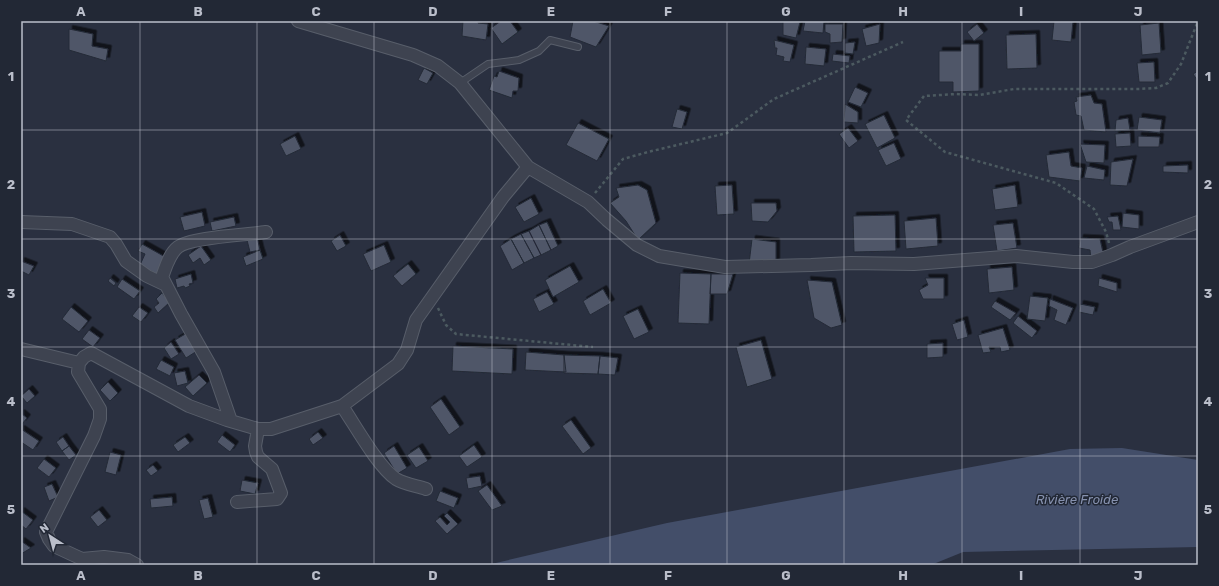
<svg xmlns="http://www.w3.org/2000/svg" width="1219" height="586" font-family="Rubik,sans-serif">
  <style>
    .water { fill: #434e69 }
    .building { fill: #505768; stroke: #242a37; filter: url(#shadow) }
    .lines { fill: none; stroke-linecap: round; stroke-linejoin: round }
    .lane-casing { stroke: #585e6a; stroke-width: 8 }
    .street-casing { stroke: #585e6a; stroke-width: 14 }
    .path { stroke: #4c5a60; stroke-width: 2.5; stroke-dasharray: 3 3; stroke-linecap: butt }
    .lane { stroke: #3e4350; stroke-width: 6 }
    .street { stroke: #3e4350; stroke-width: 12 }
    .grid { fill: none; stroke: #babeca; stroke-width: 1; stroke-opacity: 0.55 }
    .labels { text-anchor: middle; stroke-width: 3; stroke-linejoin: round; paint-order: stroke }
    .water-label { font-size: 13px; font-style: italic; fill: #8691ae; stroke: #222835 }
    .neatline { fill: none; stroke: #babeca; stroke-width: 1.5 }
    .grid-label { font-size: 13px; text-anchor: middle; font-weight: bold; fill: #babeca }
  </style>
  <defs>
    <filter id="shadow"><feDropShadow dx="3.5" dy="-3.5" stdDeviation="0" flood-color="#0009"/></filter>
  </defs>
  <rect width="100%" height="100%" fill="#2a3040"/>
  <path class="water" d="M1122,448L1198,460V547L963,552L931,565H487L667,523L1070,449Z"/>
  <path class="building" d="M463,21H478V23L488,24L486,40L462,36Z
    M501,21H510L518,32L502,44L491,28Z
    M573,21H593L609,26L596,47L570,37Z
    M783,21L800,22L796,38L783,35Z
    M805,21H824L823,33L803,31Z
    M1054,21H1073L1071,42L1052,40Z
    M1159,23L1161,53L1142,55L1140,25Z
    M825,24H843L842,42L830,43V34L825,32Z
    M880,24L879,43L866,46L862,29Z
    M977,24L984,33L974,41L967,32Z
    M69,29L93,34L92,46L108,49L106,61L69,50Z
    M1036,34L1037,68L1007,69L1006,35Z
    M774,40L794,45L790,62L783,61L784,57L776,55L777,48H775Z
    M855,42L853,54L845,53V43Z
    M961,44H979V91L953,92V82H939V51H961Z
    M806,47L826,49L824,66L805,64Z
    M833,54L850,56L849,63L832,61Z
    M1154,62L1155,82H1139L1137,63Z
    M424,68L433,73L427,84L418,80Z
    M499,71L519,78L518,91H513L512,98L489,90L494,76L497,77Z
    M1198,71V81L1193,74Z
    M855,87L868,93L861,107L848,102Z
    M1091,95L1094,103L1102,104L1106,132L1084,130L1081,116L1076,115L1074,102L1077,101L1076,97Z
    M845,104L858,112V123L844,122Z
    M677,109L687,112L682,129L672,127Z
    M884,115L895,138L877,148L865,124Z
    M1139,117L1162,120L1160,133L1137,130Z
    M1128,118L1130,130L1115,131L1116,120Z
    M578,123L609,139L597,161L566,145Z
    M848,128L858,141L849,148L839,134Z
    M1130,133L1131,146L1116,147L1115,134Z
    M295,136L301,149L286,156L280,144Z
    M1138,136L1160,137L1159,147H1138Z
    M894,143L901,159L886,166L878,150Z
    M1080,144L1105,145L1104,163L1086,162Z
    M1069,152L1071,166L1082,168L1080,181L1049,177L1046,155Z
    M1133,159L1127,186L1110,185L1111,162Z
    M1188,165V173L1163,172V166Z
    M1087,166L1105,170L1104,180L1084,178Z
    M638,185L647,190L656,223L638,240L626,221L610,203L619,197L616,188Z
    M732,185L734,214L717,215L715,186Z
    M1015,185L1018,207L995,210L992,189Z
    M531,198L539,214L524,222L515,207Z
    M751,203H776L777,211L768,222L752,221Z
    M202,212L205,226L184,231L180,217Z
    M1123,213L1139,215V229L1122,227Z
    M895,215L896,251L854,252L853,216Z
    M1118,216L1121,230H1113L1112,222H1109L1107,217Z
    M234,217L236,226L212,231L210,222Z
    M936,218L938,246L906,249L904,221Z
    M547,222L558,246L551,250L539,225Z
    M1013,223L1017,248L997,251L993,225Z
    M539,225L551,250L541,255L529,231Z
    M529,231L541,255L534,258L521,234Z
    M521,234L534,258L524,263L511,239Z
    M340,235L346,246L337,251L331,241Z
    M257,237L260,250L250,252L247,240Z
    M1080,238L1100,239L1104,257L1091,260L1090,250L1079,248Z
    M511,239L524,263L512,270L500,246Z
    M752,239L776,242V262L749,264Z
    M142,244L167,258L158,275L140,265L145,254L138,251Z
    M384,245L391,262L371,271L363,254Z
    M201,246L211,260L204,265L200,258L193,263L188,255Z
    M260,250L263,259L246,266L243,257Z
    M21,261L34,266L29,275L21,271Z
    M408,264L416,274L402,286L393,276Z
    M570,266L579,282L553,297L545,280Z
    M1012,267L1014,290L989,293L987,269Z
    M680,273L711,274L709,324L678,323Z
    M191,274L193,283L189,284L190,286L185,288L184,286L177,288L175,279Z
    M711,274H733L727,294H710Z
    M110,278L116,283L114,286L108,281Z
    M925,278H944V299H923L919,290L928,285Z
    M1099,278L1117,283V292L1098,286Z
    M122,279L140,291L134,299L117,287Z
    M807,280L832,282L842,325L831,328L814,318Z
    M603,289L611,303L590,315L583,301Z
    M547,292L554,304L539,312L533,299Z
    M162,293L170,302L158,313L154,307L159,303L156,299Z
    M1030,296L1048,298L1045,321L1027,319Z
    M1050,299L1073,308L1066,325L1054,320L1057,310L1049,306Z
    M995,301L1016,313L1010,320L991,307Z
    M1080,304L1095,307L1093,315L1079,312Z
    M71,307L88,321L79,332L62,319Z
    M139,307L148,313L141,322L132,316Z
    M638,309L649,332L634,339L623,316Z
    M1018,316L1037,331L1032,338L1013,323Z
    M964,320L968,337L957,340L952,324Z
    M1003,328L1010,350L1001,352L1000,347H989L991,352L983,353L978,335Z
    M89,330L100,338L93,347L82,339Z
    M187,333L197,351L186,358L175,340Z
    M761,340L772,379L747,387L736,347Z
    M171,342L179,354L171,359L164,348Z
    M943,343V357L927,358V344Z
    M453,346L513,349L512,374L452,371Z
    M526,352L564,355L566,372L525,370Z
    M564,355L600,356L598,374L564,373Z
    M600,356L618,358L615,375L598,374Z
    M161,360L174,367L170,376L156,369Z
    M185,371L188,383L177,386L174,373Z
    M199,375L207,383L193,396L185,387Z
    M108,382L118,393L110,401L100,390Z
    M29,389L35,396L27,403L21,396Z
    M441,399L460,427L449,435L430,407Z
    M21,413L27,418L22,424L21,423Z
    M571,420L591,448L583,454L562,426Z
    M21,429L39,441L33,450L21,442Z
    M318,432L323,438L313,445L309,439Z
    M222,435L235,445L230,452L217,442Z
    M63,437L69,446L62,451L56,442Z
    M185,437L190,443L178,452L173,445Z
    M474,445L482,457L467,467L459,456Z
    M69,446L76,455L69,460L62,451Z
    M394,446L407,468L397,474L384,453Z
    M419,447L428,461L416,468L407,455Z
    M110,452L121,455L116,475L105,472Z
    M44,459L56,468L49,477L37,468Z
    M153,465L158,471L151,476L146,470Z
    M480,476L482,486L468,489L466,478Z
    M242,480L258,483L255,494L240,491Z
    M52,484L58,497L49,501L44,487Z
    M487,485L502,506L492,510L478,491Z
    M440,491L458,498L454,508L436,501Z
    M172,497L173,506L151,508L150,499Z
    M208,498L213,517L204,519L199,500Z
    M99,510L107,520L98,527L90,517Z
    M21,511L33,520L26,529L21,525Z
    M447,513L458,524L447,534L435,521L440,517L447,525L450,522L444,516Z
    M21,541L31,548L21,554Z"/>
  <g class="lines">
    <defs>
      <path id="lane" d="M460,83L488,64L519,60L539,51L550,40L578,47"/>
      <path id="street" d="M298,21L413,55L438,66L460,83L528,167L588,202L607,220L637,245L659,256L725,267L811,265L851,263L914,264L1016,256L1073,262H1092L1112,255L1130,247L1198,222
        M21,222L72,224L110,237L116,244L126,261L147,276L166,285
        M21,349L79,363
        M342,406C355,425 378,467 396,479C404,484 417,486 426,489
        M231,421L214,372L181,314L162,277C166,267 169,254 178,247C191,237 247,235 266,232
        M237,502L277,499L281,493L272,469L258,457L256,452L255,446L258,429
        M137,565L128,560L104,557L82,559L54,546L49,539L46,532L94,436L100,419V409L78,372L79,363L84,357L91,353L189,406L227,420L258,429H271L342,406L398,364L407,350L416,320L503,197L528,167"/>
    </defs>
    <use href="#lane" class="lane-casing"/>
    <use href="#street" class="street-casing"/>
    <path class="path" d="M595,193L623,159L648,152L727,133L774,99L903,42
      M1109,243L1106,232L1094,209L1056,183L945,152L906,120L924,96L956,94L979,95L1014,89H1138L1156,88L1168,83L1181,64L1198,21
      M438,308L446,325L456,334L593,347"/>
    <use href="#lane" class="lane"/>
    <use href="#street" class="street"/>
  </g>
  <path class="grid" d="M140,21V565M257,21V565M374,21V565M492,21V565M610,21V565M727,21V565M844,21V565M962,21V565M1080,21V565M21,130H1198M21,239H1198M21,347H1198M21,456H1198"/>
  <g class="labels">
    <g class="water-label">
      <text x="1077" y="504">Rivière Froide</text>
    </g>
  </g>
  <rect width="1219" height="586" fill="none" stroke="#222835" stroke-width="44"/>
  <g transform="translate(50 536) rotate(324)" stroke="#222835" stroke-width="3" paint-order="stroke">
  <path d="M0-3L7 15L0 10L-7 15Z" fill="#babeca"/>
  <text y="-6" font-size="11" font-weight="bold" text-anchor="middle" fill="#babeca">N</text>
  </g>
  <rect x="22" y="22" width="1175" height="542" class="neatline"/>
  <g class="grid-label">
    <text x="81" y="16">A</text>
    <text x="198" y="16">B</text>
    <text x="316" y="16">C</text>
    <text x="433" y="16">D</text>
    <text x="551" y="16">E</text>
    <text x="668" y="16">F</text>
    <text x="786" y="16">G</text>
    <text x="903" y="16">H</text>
    <text x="1021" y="16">I</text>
    <text x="1138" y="16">J</text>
    <text x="11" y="81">1</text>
    <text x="1208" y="81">1</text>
    <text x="11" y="189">2</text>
    <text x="1208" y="189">2</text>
    <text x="11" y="298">3</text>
    <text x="1208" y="298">3</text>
    <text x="11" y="406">4</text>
    <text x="1208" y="406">4</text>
    <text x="11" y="514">5</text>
    <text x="1208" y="514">5</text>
    <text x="81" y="580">A</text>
    <text x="198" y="580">B</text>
    <text x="316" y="580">C</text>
    <text x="433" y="580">D</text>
    <text x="551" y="580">E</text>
    <text x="668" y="580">F</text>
    <text x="786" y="580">G</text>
    <text x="903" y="580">H</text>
    <text x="1021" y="580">I</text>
    <text x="1138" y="580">J</text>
  </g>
</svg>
